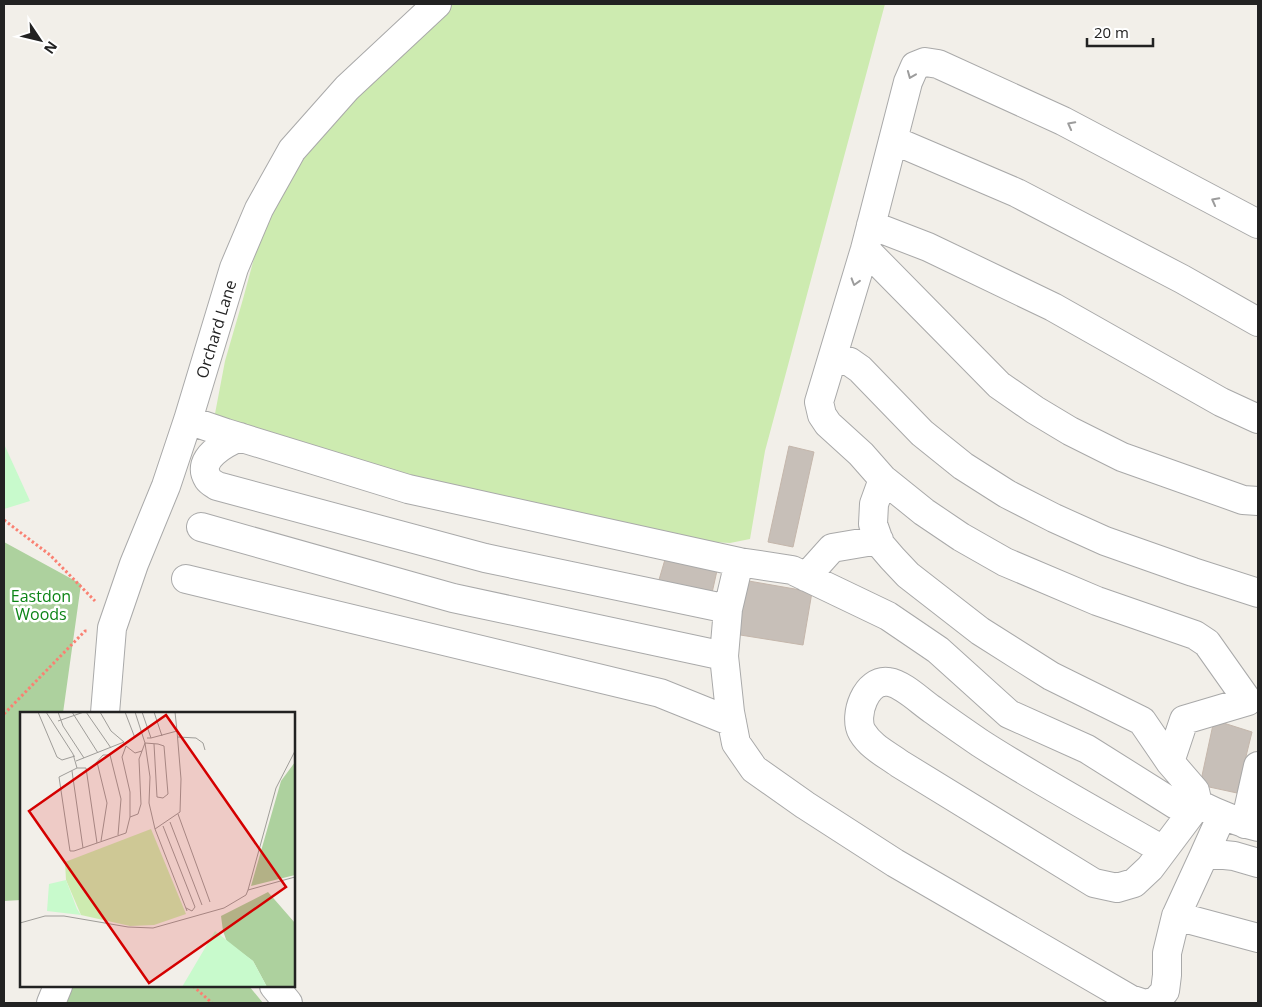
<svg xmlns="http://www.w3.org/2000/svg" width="1262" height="1007" font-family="'Open Sans',sans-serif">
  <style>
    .grass { fill: #cdebb0 }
    .forest { fill: #add19e }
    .park { fill: #c8facc }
    .building { fill: #c7bfb8; stroke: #c4b6ab }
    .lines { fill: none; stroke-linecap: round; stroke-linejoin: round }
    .minor-casing { stroke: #a9a9a9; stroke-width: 30 }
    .path { stroke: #fa8072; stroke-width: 3; stroke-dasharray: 2.5 2.5; stroke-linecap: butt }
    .minor { stroke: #fff; stroke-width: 28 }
    .oneway { stroke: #9c9c9c }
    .labels { text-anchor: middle; stroke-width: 5; stroke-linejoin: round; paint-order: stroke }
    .street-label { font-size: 16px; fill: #222; stroke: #fff }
    .park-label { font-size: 16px; fill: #0c8416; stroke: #fff }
    .inset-road { fill: none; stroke: #9f9d99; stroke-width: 1 }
    .view { fill: #d40000; fill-opacity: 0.15; stroke: #d40000; stroke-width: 2.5 }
    .inset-edge { fill: none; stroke: #222; stroke-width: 2.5 }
  </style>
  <rect width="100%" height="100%" fill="#f2efe9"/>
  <path class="grass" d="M444,4H885L765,451L750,539L730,543L696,541L492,495L295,447L214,419L225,361L243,299L256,251L265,223L289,176L348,100Z"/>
  <path class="forest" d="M4,542L81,584L63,713H21V900L4,901Z
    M69,986H249L263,1003H62Z"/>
  <path class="park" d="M4,444L30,501L4,509Z"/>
  <path class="building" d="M789,446L814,452L793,547L768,542Z
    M666,556L718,566L710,602L656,590Z
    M743,580L812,592L803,645L734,634Z
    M1214,720L1252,732L1237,793L1200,785Z"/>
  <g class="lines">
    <defs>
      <path id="minor" d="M893,140L1017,193L1182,279L1258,322
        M1258,224L1063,121L938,64L925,62L915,66L908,82L865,249L819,402L822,415L828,424L861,454L883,479L874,504L873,524L880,544L892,558L908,575L980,631L1051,676L1142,721L1170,762L1195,791L1198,804C1218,814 1237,822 1258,827
        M871,225L928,247L1053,307L1221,402L1258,419
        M865,249L999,385L1035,410L1070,431L1122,457L1243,500L1258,501
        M833,356L850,362L860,369L922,433L963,466L1007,494L1054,518L1105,541L1193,572L1258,593
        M188,420L226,433L408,489L739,562
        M240,437C225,443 195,459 208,479C210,482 214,484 217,486L485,558L728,609
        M883,479L924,512L961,537L1005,562L1097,601L1195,635L1207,643L1248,701L1184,720L1170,762
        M201,527L453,598L724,656
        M806,577L832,548L879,540
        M186,579L660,693L732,722
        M105,713L112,628L134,564L166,486L188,420L234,268L259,209L292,150L347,88L437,4
        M1222,815L1205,853L1234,856L1258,863
        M1245,824L1258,766
        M1163,850C1102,815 1039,781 980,743C964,732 948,721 933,710C921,702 903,684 889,682C866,678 853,716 862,732C871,747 886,754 900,764L1094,883L1117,888L1134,883L1150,868L1198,804
        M1176,916L1258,938
        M274,986L288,1003
        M51,1003L58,986
        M1142,1003L1130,999L895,863L805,805L754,769L736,743L730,712L724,656L728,609L739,562L792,570L888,616L938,650L1009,714L1087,749L1176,805L1198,804
        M1149,1003L1156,1001L1165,991L1167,975V953L1176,916L1205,853"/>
    </defs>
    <use href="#minor" class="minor-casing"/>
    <path class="path" d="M4,520L50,555L95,601
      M4,714L85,631H87
      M193,986L212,1003"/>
    <use href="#minor" class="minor"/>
  </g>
  <defs><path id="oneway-chevron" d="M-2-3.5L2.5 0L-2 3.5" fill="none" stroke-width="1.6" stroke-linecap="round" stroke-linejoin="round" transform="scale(1.25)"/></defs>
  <g class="oneway">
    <use href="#oneway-chevron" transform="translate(911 75) rotate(112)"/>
    <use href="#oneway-chevron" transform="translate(1071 125) rotate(-152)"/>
    <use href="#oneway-chevron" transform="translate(1215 201) rotate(-152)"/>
    <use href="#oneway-chevron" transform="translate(855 282) rotate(107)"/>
  </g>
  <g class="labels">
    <g class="street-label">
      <text transform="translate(216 329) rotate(-73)" y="6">Orchard Lane</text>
    </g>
    <g class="park-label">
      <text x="41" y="602">Eastdon<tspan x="41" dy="18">Woods</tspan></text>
    </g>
  </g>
  <g transform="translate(20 712)">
    <rect width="275" height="275" fill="#f2efe9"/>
    <path d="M131,117L166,202L134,213L110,214L61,203L46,168L45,150Z" fill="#cdebb0"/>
    <path d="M275,50V163L231,174L261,69ZM248,180L275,211V275H247L233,249L207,230L203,219L201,204Z" fill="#add19e"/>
    <path d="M46,168L57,197L61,203L27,199L29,172ZM195,219L233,249L247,275H162Z" fill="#c8facc"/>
    <path class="inset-road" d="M18,0L37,45L42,48L55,44M26,0L53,42L57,56M38,0L43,14L64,46M52,0L78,41M66,0L91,36M80,0L91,19L104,30M105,0L115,26M122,0L131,26H127M134,0L142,24M155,0L157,19M38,9L64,0M158,25L176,26L183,31L185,38M131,26L157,19L161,67L160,100L135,117L129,91L130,65L125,31L138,32L144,34L148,82L143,86L137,85L134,32M56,49L104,30M77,50L87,91L81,129M75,52L83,43H90L101,87L98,123M52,59L63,136M158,102L190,190M110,105V80L102,45L106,34L115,41L122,39M150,110L182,193M143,114L175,195L172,199L166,196M135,117L167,199M77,131L66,56H57L39,65L50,139H54L106,121L110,105L118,102L121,92L119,47L125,31L115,0M228,178L256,76L275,39M0,211L25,204H44L108,215L133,216L204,196L226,183L228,178L275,165"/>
    <path class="view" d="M146,3L266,175L129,271L9,99Z"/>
    <rect width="275" height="275" class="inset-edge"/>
  </g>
  <rect width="1262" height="1007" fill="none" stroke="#222222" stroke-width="10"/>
  <g transform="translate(40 40) rotate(125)" stroke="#ffffff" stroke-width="4" paint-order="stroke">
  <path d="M0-4L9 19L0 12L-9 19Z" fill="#222222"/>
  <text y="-8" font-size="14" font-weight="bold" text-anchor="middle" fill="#222222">N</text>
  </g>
  <path d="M1087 38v8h66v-8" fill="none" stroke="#222222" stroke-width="2.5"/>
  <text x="1094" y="38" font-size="15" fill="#222222" stroke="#ffffff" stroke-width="4" paint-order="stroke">20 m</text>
</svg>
